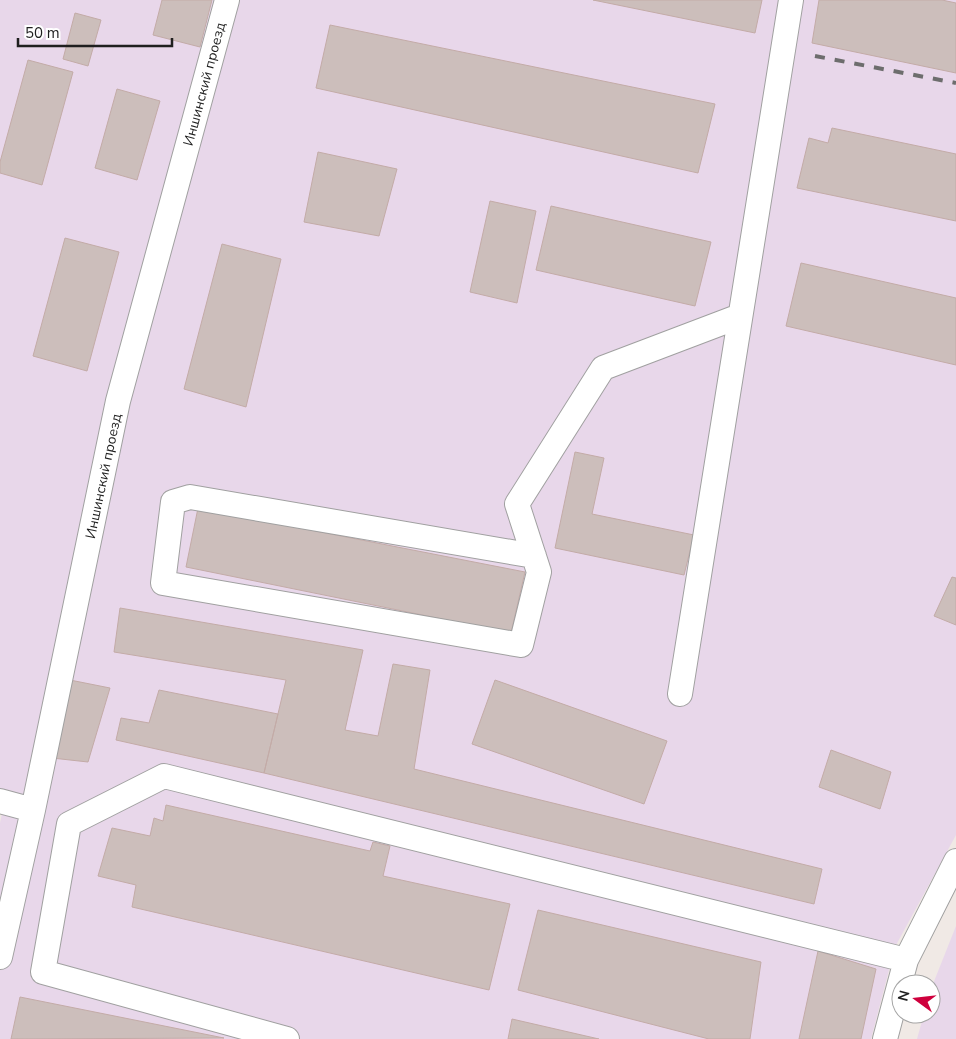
<svg xmlns="http://www.w3.org/2000/svg" width="956" height="1039" font-family="'Nunito Sans',sans-serif">
  <style>
    .industrial { fill: #e8d7ea }
    .building { fill: #ccbebb; stroke: #c3aba7 }
    .lines { fill: none; stroke-linecap: round; stroke-linejoin: round }
    .minor-casing { stroke: #a0a0a0; stroke-width: 26 }
    .minor { stroke: #fff; stroke-width: 24 }
    .rail { stroke: #6d6d6d; stroke-width: 4; stroke-dasharray: 10 10; stroke-linecap: butt }
    .labels { text-anchor: middle; stroke-width: 5; stroke-linejoin: round; paint-order: stroke }
    .street-label { font-size: 14px; fill: #1f1f1f; stroke: #fff }
  </style>
  <rect width="100%" height="100%" fill="#f0e9e5"/>
  <path class="industrial" d="M0,0H956V835L895,947L871,1039H0V823L4,804L0,803Z
    M956,926V1039H917L924,1014H931V989Z"/>
  <path class="building" d="M162,0H212L200,47L153,35Z
    M593,0H762L755,33Z
    M819,0H942L956,3V73L812,43Z
    M75,13L101,20L88,66L63,59Z
    M330,25L715,104L698,173L316,88Z
    M28,60L73,72L42,185L0,173V162Z
    M117,89L160,101L137,180L95,168Z
    M832,128L956,154V221L797,188L809,138L828,143Z
    M318,152L397,169L379,236L304,222Z
    M490,201L536,211L517,303L470,292Z
    M551,206L711,242L695,306L536,270Z
    M65,238L119,252L87,371L33,356Z
    M222,244L281,259L246,407L184,389Z
    M801,263L956,298V365L786,326Z
    M575,452L604,458L592,514L694,535L684,575L555,548Z
    M198,508L525,572L511,633L186,567Z
    M952,577L956,578V625L934,616Z
    M120,608L363,650L345,730L378,736L393,664L430,670L414,769L822,869L814,904L264,773L286,680L114,652Z
    M70,680L110,688L88,762L52,758Z
    M495,680L667,741L644,804L472,744Z
    M159,690L278,714L264,773L116,740L121,718L149,723Z
    M831,750L891,772L880,809L819,787Z
    M166,805L370,851L373,842L390,846L383,876L510,904L489,990L132,907L136,885L98,876L112,828L150,836L154,818L163,821Z
    M538,910L761,962L750,1039H709L518,990Z
    M818,951L876,969L861,1039H799Z
    M20,997L224,1038L11,1039Z
    M512,1019L599,1039H508Z"/>
  <g class="lines">
    <defs>
      <path id="minor" d="M534,556L190,497L173,502L163,583L521,645L539,572L517,504L603,368L740,316
        M680,694L791,0
        M0,801L33,810
        M0,957L33,810L118,401L227,0
        M287,1039L43,972L69,824L164,776L906,960
        M885,1039L906,960L956,861"/>
    </defs>
    <use href="#minor" class="minor-casing"/>
    <use href="#minor" class="minor"/>
    <path class="rail" d="M815,56L956,83"/>
  </g>
  <g class="labels">
    <g class="street-label">
      <text transform="translate(204 84) rotate(-75)" y="5">Иншинский проезд</text>
      <text transform="translate(103 476) rotate(-78)" y="5">Иншинский проезд</text>
    </g>
  </g>
  <g transform="translate(916 999) rotate(285)"><circle r="24" fill="#ffffff" stroke="#a5a5a5"/>
  <path d="M0-4L9 19L0 12L-9 19Z" fill="#cf003d"/>
  <text y="-8" font-size="14" font-weight="bold" text-anchor="middle" fill="#1f1f1f">N</text>
  </g>
  <path d="M18 38v8h154v-8" fill="none" stroke="#1f1f1f" stroke-width="2.5"/>
  <text x="25" y="38" font-size="15" fill="#1f1f1f" stroke="#ffffff" stroke-width="4" paint-order="stroke">50 m</text>
</svg>
